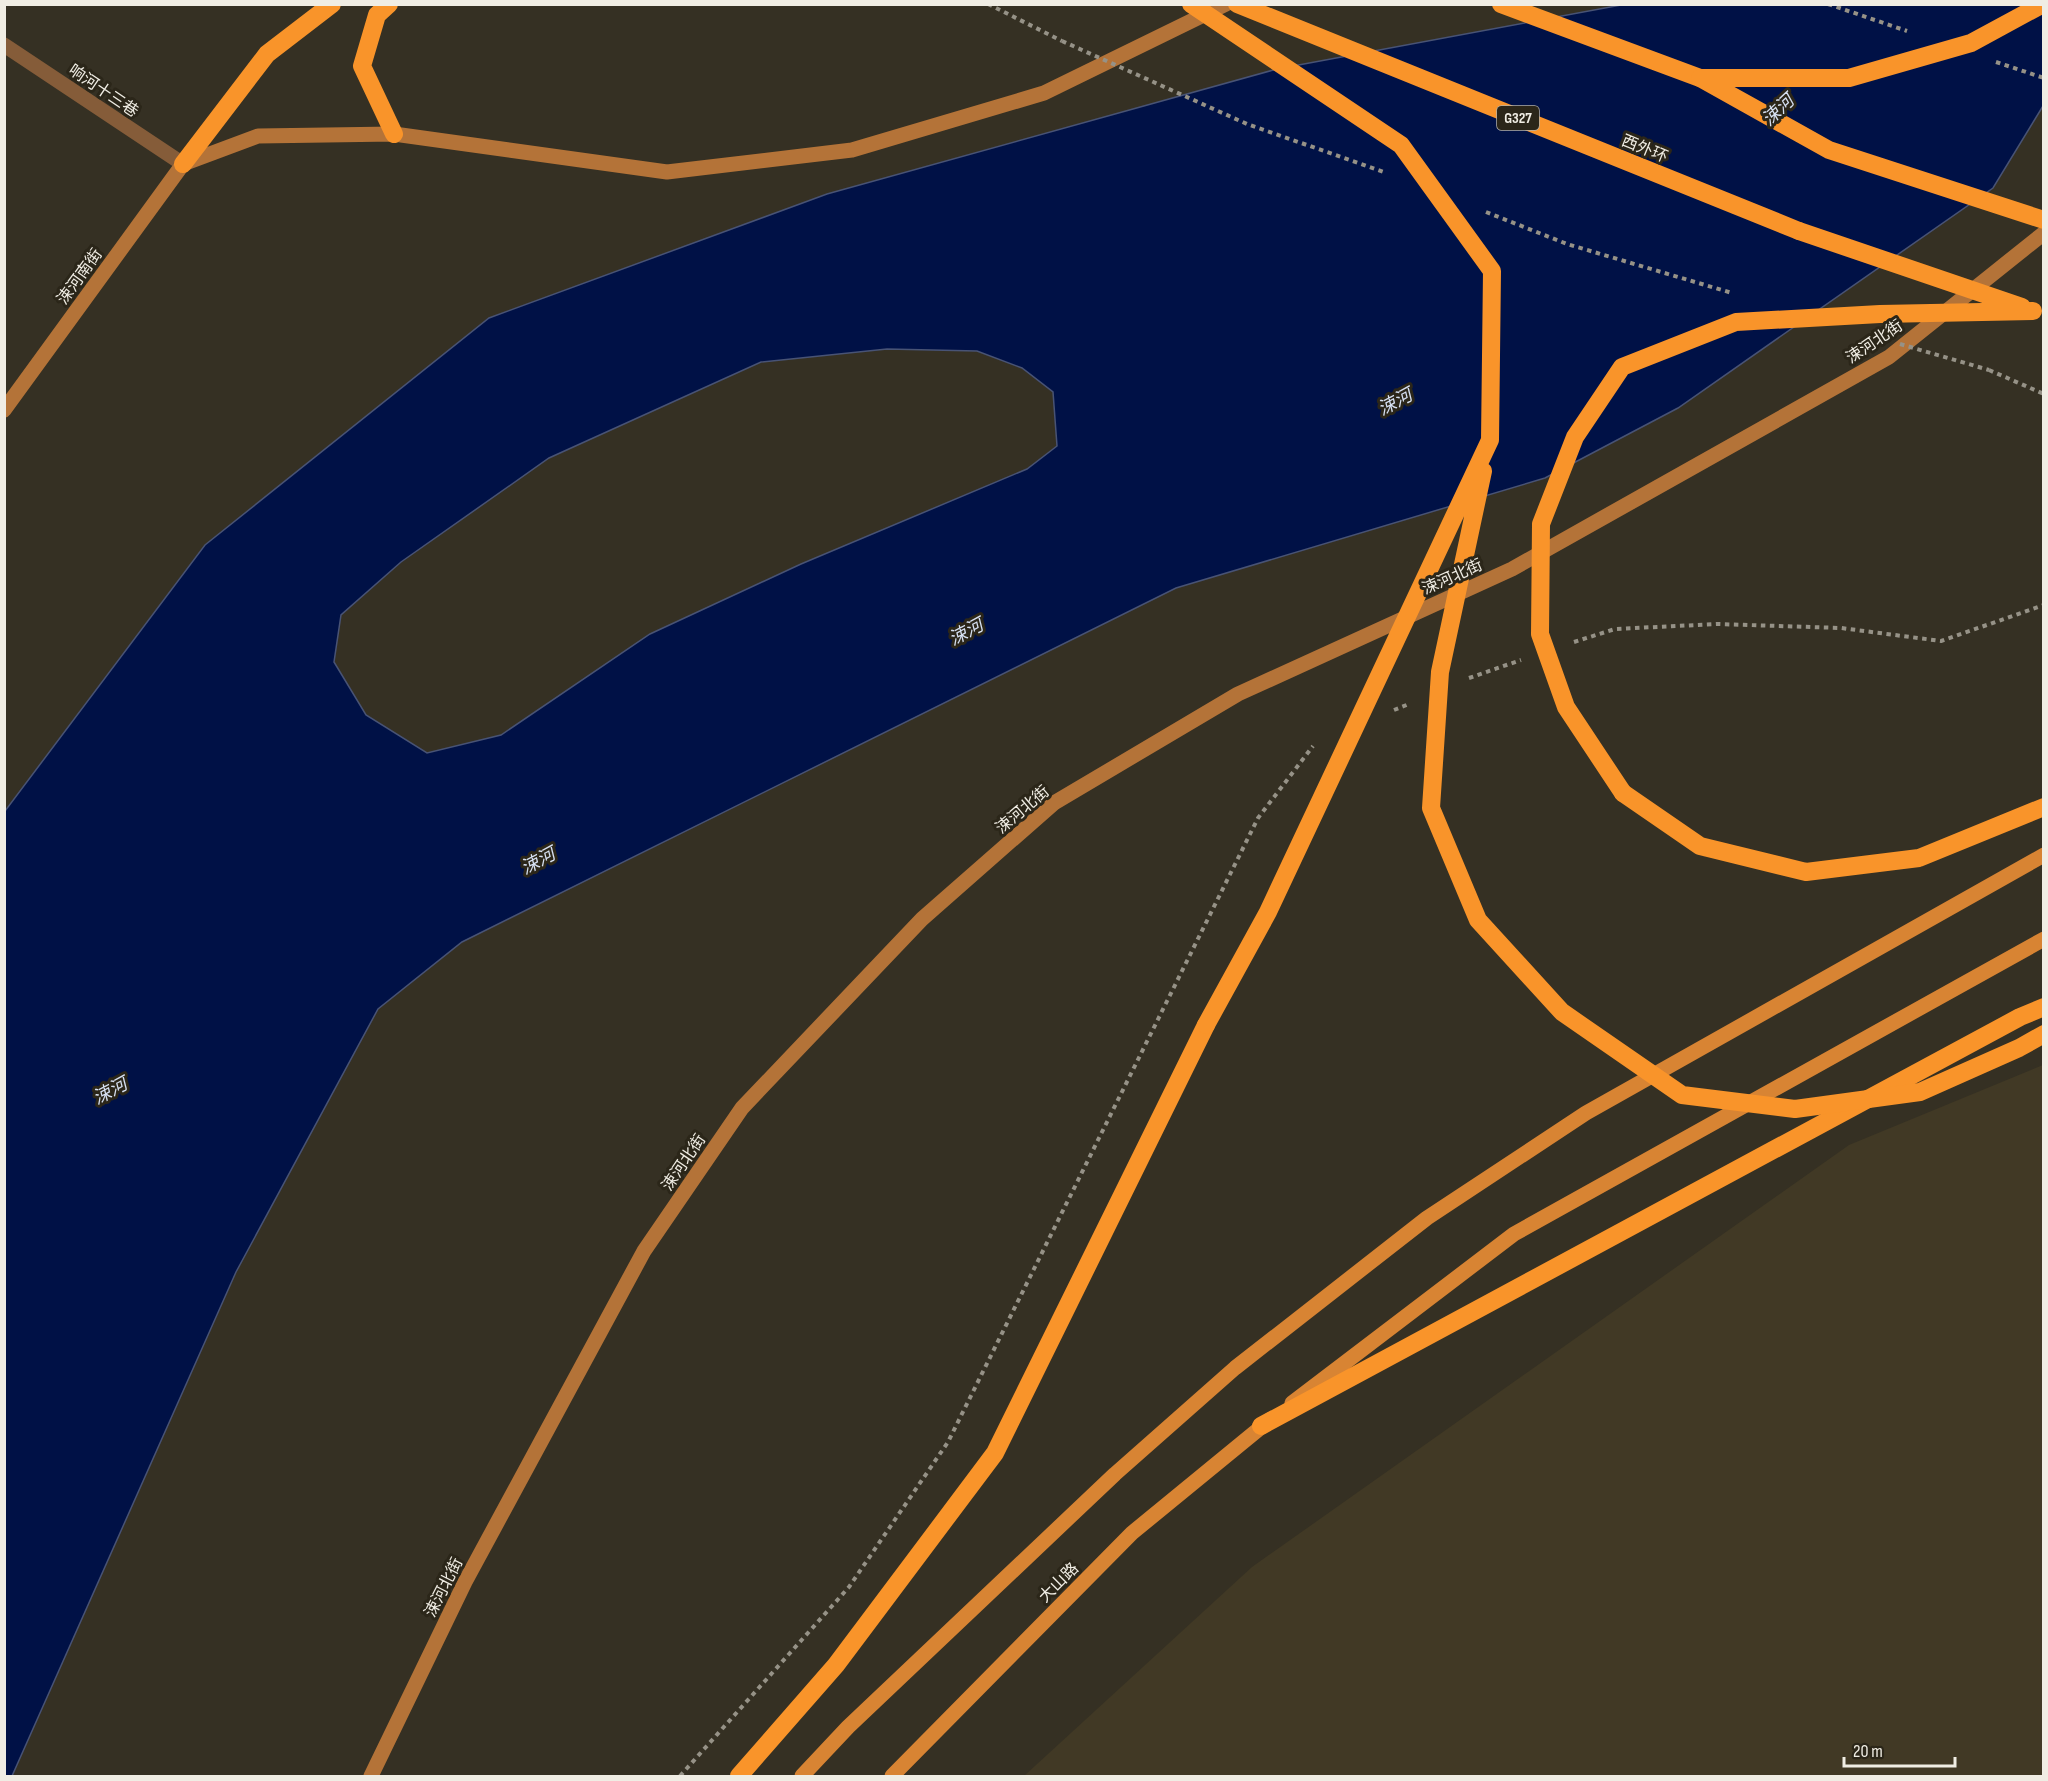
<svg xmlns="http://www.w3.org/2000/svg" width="2048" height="1781" font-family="'Sofia Sans Condensed','Noto Sans SC',sans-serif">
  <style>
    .built { fill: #413925 }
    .water { fill: #001146; stroke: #485375; stroke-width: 1.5; fill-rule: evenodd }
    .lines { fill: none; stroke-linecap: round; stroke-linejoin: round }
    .path { stroke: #969287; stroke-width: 4; stroke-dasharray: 4.5 4.5; stroke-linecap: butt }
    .street { stroke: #855c39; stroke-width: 15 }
    .secondary { stroke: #b47338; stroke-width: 15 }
    .primary { stroke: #d88433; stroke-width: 15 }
    .highway { stroke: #f9942a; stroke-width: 18 }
    .path-bridge { stroke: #969287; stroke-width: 4; stroke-dasharray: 4.5 4.5; stroke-linecap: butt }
    .highway-bridge { stroke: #f9942a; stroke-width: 18 }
    .labels { text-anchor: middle; stroke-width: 6; stroke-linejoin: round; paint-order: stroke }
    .shield { fill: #2b2619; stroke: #b5b1a7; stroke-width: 1.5 }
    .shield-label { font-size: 15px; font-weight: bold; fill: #f0ede4 }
    .street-label { font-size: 16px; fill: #f0ede4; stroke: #2b2619 }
    .water-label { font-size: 18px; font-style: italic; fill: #d6e0f2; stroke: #2b2619 }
  </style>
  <rect width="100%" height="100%" fill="#353023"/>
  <path class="built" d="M2043,1065V1776H1024L1252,1567L1849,1145Z"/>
  <path class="water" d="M1621,5H2043V106L1993,188L1678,408L1545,478L1176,588L462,942L378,1009L236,1272L12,1776H5V811L205,545L489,318L827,194L1277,69ZM887,349L977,351L1022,368L1053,392L1057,446L1027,469L801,564L650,634L501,735L427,753L366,715L334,662L341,615L401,562L549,458L761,362Z"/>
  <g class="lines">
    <path class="path" d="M988,4L1062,41
      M1828,4L1907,31
      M1996,62L2044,78
      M1989,370L2044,394
      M1574,642L1615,629L1717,624L1841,628L1941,641L2044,605
      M1469,678L1521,660
      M1394,710L1409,704
      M680,1776L849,1587L948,1442L1258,818L1313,746"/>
    <path class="street" d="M4,45L183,164"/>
    <path class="secondary" d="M4,410L183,164L258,136L394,134L667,172L852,150L1044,93L1226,4
      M371,1776L465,1582L644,1251L742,1108L922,919L1054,803L1238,694L1512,569L1889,357L2044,233"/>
    <path class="primary" d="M1292,1403L1514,1234L2044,939
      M802,1776L848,1727L1115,1474L1235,1368L1427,1218L1586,1113L2044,855
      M892,1776L1132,1533L1271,1419"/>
    <path class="highway" d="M389,4L377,15L362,66L394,134
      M1237,4L1799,231
      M1501,4L1700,78L1829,150L2044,220
      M183,164L267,54L332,4
      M1623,793L1700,846L1806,872L1919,858L2044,807
      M1261,1426L2020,1017L2044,1007
      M739,1776L836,1665L995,1453L1206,1025"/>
    <path class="path-bridge" d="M1062,41L1247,124L1384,172
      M1486,212L1567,244L1732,293
      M1900,344L1989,370"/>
    <path class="highway-bridge" d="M1191,4L1401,145L1492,271L1490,440L1268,912L1206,1025
      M1700,78H1849L1971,43L2043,4
      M1799,231L2022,307
      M1483,471L1440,672L1431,808L1478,920L1562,1012L1682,1095L1795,1109L1920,1092L2019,1048L2044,1034
      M1623,793L1566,707L1540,634L1541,524L1575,437L1622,367L1736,322L1880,314L2033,311"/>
  </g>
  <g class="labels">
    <rect class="shield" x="1497" y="106" width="42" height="24" rx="4.5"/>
    <g class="shield-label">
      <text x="1518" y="123">G327</text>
    </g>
    <g class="street-label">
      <text transform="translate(104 90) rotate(34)" y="6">响河十三巷</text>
      <text transform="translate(1645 148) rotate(22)" y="6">西外环</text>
      <text transform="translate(79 276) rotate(-54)" y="6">涑河南街</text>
      <text transform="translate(1874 341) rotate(-34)" y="6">涑河北街</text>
      <text transform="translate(1452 576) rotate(-24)" y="6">涑河北街</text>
      <text transform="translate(1022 809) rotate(-40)" y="6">涑河北街</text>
      <text transform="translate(683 1162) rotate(-56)" y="6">涑河北街</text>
      <text transform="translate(1058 1582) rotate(-45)" y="6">大山路</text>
      <text transform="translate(443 1587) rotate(-63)" y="6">涑河北街</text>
    </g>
    <g class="water-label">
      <text transform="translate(1778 110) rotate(-43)" y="6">涑河</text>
      <text transform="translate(1395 402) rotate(-28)" y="6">涑河</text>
      <text transform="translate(966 632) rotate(-28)" y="6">涑河</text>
      <text transform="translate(538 861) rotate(-28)" y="6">涑河</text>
      <text transform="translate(110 1091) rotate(-28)" y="6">涑河</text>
    </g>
  </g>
  <rect width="2048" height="1781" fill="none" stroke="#f0ede4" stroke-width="12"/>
  <path d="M1844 1757v9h111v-9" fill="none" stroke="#f0ede4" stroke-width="3"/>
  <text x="1853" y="1757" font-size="18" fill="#f0ede4" stroke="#2b2619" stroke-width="4.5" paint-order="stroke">20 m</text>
</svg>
